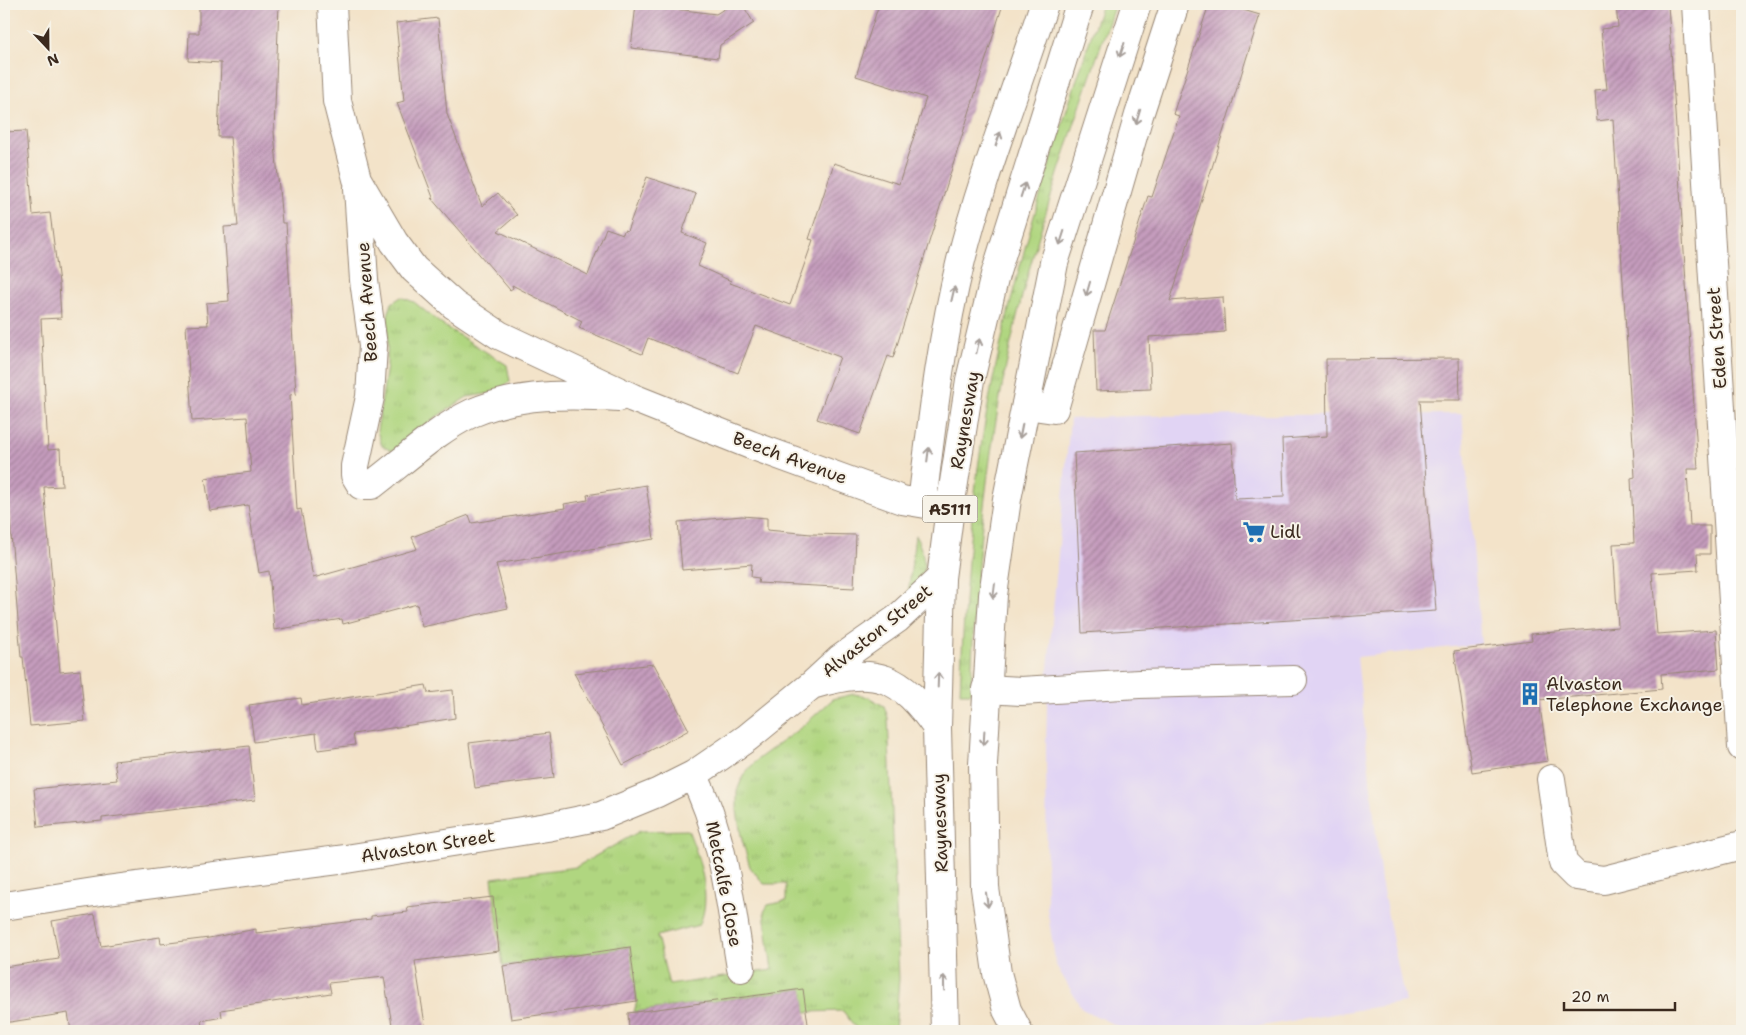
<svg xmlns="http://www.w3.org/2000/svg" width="1746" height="1035" font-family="'Shantell Sans',sans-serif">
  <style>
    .built { fill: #e1d4f4 }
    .grass { fill: url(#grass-tufts); stroke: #76804f }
    .building { fill: url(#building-hatch) }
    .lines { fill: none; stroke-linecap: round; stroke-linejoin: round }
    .minor-casing { stroke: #978674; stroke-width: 30 }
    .highway-casing { stroke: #978674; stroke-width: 30 }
    .minor { stroke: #fff; stroke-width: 28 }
    .highway { stroke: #fff; stroke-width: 28 }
    .oneway { stroke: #a79f9a }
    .labels { text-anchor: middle; stroke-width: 4; stroke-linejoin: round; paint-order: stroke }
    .shield { fill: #f7f3e8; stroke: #73665b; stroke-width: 1 }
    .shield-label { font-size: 16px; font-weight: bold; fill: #3b2a1e }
    .street-label { font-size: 18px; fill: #3b2a1e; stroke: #f7f3e8 }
    .poi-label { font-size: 18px; fill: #3b2a1e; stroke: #f7f3e8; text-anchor: start }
  </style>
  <defs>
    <pattern id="grass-tufts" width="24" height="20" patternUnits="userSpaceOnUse" patternTransform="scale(1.25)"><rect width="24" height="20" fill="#b0d680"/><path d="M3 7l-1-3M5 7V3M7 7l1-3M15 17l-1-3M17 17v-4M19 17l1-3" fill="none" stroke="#98b86e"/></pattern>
    <pattern id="building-hatch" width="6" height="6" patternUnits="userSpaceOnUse" patternTransform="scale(1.25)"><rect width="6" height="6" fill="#c59cbd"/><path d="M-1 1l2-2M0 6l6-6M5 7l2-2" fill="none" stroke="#a17f99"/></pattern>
  </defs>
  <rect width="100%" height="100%" fill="#f7f3e8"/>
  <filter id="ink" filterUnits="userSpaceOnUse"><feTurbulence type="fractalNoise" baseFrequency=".02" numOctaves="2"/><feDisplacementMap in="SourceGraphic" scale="10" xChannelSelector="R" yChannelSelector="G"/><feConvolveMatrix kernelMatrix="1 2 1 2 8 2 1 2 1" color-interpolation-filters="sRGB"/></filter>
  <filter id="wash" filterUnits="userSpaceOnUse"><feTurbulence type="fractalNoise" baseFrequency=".0096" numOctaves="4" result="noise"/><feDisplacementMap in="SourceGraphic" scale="20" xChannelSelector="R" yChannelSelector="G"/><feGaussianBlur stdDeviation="1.12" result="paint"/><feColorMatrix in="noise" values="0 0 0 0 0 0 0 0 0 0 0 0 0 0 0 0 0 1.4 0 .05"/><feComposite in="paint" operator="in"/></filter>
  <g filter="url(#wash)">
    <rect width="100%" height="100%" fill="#f3e3c9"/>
    <path class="built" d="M1462,414L1481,644L1357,657L1381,881L1405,1002L1231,1031H1127L1082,1009L1056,965L1047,908L1046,746L1048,668L1070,419L1132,416Z"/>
    <path class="grass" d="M1102,4H1115C1085,92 1054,181 1029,270C991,407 975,551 971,693H960C964,608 969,524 982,440C1006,291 1054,147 1102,4Z
      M401,297L414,302L441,324L507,365L510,381L498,392L467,397L436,417L405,444L392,451L382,446L377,431L387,366L388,315L392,303Z
      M915,535C922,548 928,567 921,581C919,586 912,592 908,596Z
      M854,694L868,697L884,706L888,718L899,979L895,1031H858L843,1011L806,1012L802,989L634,1012L637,1001L629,947L503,966L492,878L576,867L640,831L688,830C699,856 713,899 699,925L657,936L669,985L772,970L764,912L768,905L786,901V884H764L750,867L741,836L737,810V791L744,774L758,759L803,726L833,699Z"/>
    <g id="blocks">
      <path class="building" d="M199,4H279L274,132L282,223H286L296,394L290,395L297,510L301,509L313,578L417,549L412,537L469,515L472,523L565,508L564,504L588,500L587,495L646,485L654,539L496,564L508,608L422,627L417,604L343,624L342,619L274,630L269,571L259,573L248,505L210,511L205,478L251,472L247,417L192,421L186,326L208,325L206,303L229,301L224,227L238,226L230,137H218L221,63L188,61L189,33H199Z
        M636,4L716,14L732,4H742L754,23L720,45L718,58L631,48Z
        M879,4H1003L893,358L888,356L860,434L817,419L840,357L756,326L738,373L648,338L642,354L579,328L582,321L512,285L513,288L510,290L431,198L434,200L397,103L404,101L396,23L438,18L447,114L482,206L498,193L517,215L498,231L588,275L606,228L623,234L624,230L627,231L647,177L696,194L682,233L707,243L698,266L731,281L730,283L790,305L813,240L809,239L834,163L899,184L926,98L856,76Z
        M1209,4H1223L1260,15L1170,301L1223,297L1225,332L1149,337L1151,389L1096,391L1094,330H1105L1148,196L1152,197L1179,116L1173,114Z
        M1616,4H1668L1698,469H1687L1690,526H1710V554H1697L1698,570L1652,573L1657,634L1716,630L1719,669L1661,674L1662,689L1539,700L1548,761L1472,772L1454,651L1532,641L1531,634L1618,627L1613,544L1634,543L1631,478L1635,477L1613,119L1597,121L1595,90L1607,89L1601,29L1618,27Z
        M26,131L33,215L50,213L59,283L61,318L41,319L48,450L60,449L62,486L44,487L60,672L80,670L85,721L30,726L23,657H21L4,448V132Z
        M1459,358L1460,400H1420L1436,611L1082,633L1074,453L1232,443L1235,499L1284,497L1282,439L1327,436L1326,359Z
        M742,516L767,518V530L811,534L856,535L854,588L758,583L759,578L751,577L752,564L682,570L678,522Z
        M654,664L689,730L623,765L574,673Z
        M426,685L428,693L453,690L455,718L353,734L355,745L318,750L316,733L254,742L249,705L301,698L302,705Z
        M549,733L554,778L475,788L469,743Z
        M249,746L255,800L102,818V821L38,827L34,789L117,780L114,761Z
        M493,897L499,951L415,961L426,1031H393L384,977L329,983L331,993L221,1010L222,1017L201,1021L203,1031H71L68,1013L4,1023V967L59,959L52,921L95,914L101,946L160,937L161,944L209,938L256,929V933L371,919V916L408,912L407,907Z
        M630,947L637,1001L511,1019L503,966Z
        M803,989L809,1031H629L628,1013Z"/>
    </g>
  </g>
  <g filter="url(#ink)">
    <use href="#blocks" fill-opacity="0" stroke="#978674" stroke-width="1"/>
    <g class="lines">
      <defs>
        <path id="minor" d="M332,4L337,101L357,179L394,242L414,269L454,305L499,335L633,398L751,445L902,500L950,508
          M1696,4L1742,747
          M358,188L364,280L373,346L370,397L355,466V475L361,485H372C404,461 436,430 472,413C519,393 569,394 619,397
          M1026,405L1054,409L1139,115L1175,4
          M922,503C932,421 941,340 961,260C983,173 1017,89 1044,4
          M815,684C877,666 901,676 937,728
          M986,689L1021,691L1139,684L1293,680
          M693,775C724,834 730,903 741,968
          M1551,779L1563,863L1576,876L1604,880L1742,845
          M4,906L107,890L346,859L547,827L601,816L657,793L693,775L747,738L813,684L840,659L897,619L941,578"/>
        <path id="highway" d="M945,1031L937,728L941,578L950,508L970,380L995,275L1080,4
          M1018,1031L1007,1010L997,973L985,888L983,764L993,595L1007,499L1054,263L1137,4"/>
      </defs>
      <use href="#minor" class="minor-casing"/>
      <use href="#highway" class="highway-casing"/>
      <use href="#minor" class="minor"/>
      <use href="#highway" class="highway"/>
    </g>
    <defs><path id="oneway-shaft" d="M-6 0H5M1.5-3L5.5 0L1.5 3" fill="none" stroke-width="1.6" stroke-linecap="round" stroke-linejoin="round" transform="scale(1.25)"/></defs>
    <g class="oneway">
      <use href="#oneway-shaft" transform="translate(1122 50) rotate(109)"/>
      <use href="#oneway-shaft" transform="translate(1138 117) rotate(107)"/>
      <use href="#oneway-shaft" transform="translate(998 139) rotate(-71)"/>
      <use href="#oneway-shaft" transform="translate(1023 190) rotate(-72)"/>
      <use href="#oneway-shaft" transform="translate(1062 238) rotate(108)"/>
      <use href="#oneway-shaft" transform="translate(1088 289) rotate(106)"/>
      <use href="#oneway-shaft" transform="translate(953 294) rotate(-77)"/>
      <use href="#oneway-shaft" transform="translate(978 346) rotate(-77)"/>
      <use href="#oneway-shaft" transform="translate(1021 431) rotate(101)"/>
      <use href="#oneway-shaft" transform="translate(928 455) rotate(-83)"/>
      <use href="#oneway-shaft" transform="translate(994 591) rotate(97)"/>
      <use href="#oneway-shaft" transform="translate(938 680) rotate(-88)"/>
      <use href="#oneway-shaft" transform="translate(984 738) rotate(93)"/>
      <use href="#oneway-shaft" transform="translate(987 900) rotate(82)"/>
      <use href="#oneway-shaft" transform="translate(944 983) rotate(-91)"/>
    </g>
  </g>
  <defs>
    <symbol id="supermarket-bare" viewBox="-9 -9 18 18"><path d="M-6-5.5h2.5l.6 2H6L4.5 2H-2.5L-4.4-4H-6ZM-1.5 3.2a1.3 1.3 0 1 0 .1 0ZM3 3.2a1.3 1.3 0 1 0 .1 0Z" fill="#1f6fb2" stroke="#f7f3e8" stroke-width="2.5" paint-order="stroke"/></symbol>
    <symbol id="building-bare" viewBox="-9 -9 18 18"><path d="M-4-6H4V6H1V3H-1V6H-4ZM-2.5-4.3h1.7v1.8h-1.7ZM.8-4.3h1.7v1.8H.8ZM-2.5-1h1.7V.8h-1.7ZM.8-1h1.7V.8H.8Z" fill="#1f6fb2" stroke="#f7f3e8" stroke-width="2.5" paint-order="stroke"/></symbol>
  </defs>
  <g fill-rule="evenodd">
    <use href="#supermarket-bare" x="1238" y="516" width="32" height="32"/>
    <use href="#building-bare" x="1514" y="678" width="32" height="32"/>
  </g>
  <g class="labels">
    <rect class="shield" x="922.5" y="495.5" width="55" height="27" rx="4"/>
    <g class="shield-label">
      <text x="950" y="515">A5111</text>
    </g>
    <g class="street-label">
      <text transform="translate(367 302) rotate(-94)" y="6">Beech Avenue</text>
      <text transform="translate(1717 338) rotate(-94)" y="6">Eden Street</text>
      <text transform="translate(965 420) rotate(-80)" y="6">Raynesway</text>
      <text transform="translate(790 458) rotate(20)" y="6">Beech Avenue</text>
      <text transform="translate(877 631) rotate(-39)" y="6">Alvaston Street</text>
      <text transform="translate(940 823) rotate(-92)" y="6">Raynesway</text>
      <text transform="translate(428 846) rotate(-9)" y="6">Alvaston Street</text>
      <text transform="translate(724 884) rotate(79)" y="6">Metcalfe Close</text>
    </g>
    <g class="poi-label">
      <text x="1270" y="538">Lidl</text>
      <text x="1546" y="690">Alvaston<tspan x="1546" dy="21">Telephone Exchange</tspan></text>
    </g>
  </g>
  <rect width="1746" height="1035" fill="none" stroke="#f7f3e8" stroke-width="20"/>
  <g transform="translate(48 48) rotate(158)" stroke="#f7f3e8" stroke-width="4" paint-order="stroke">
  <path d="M0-4L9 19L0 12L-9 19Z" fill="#3b2a1e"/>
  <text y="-8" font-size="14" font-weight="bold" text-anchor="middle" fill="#3b2a1e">N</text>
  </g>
  <path d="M1564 1002v8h111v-8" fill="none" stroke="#3b2a1e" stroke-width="2.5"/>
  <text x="1571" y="1002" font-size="15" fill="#3b2a1e" stroke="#f7f3e8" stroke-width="4" paint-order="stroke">20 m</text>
</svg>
